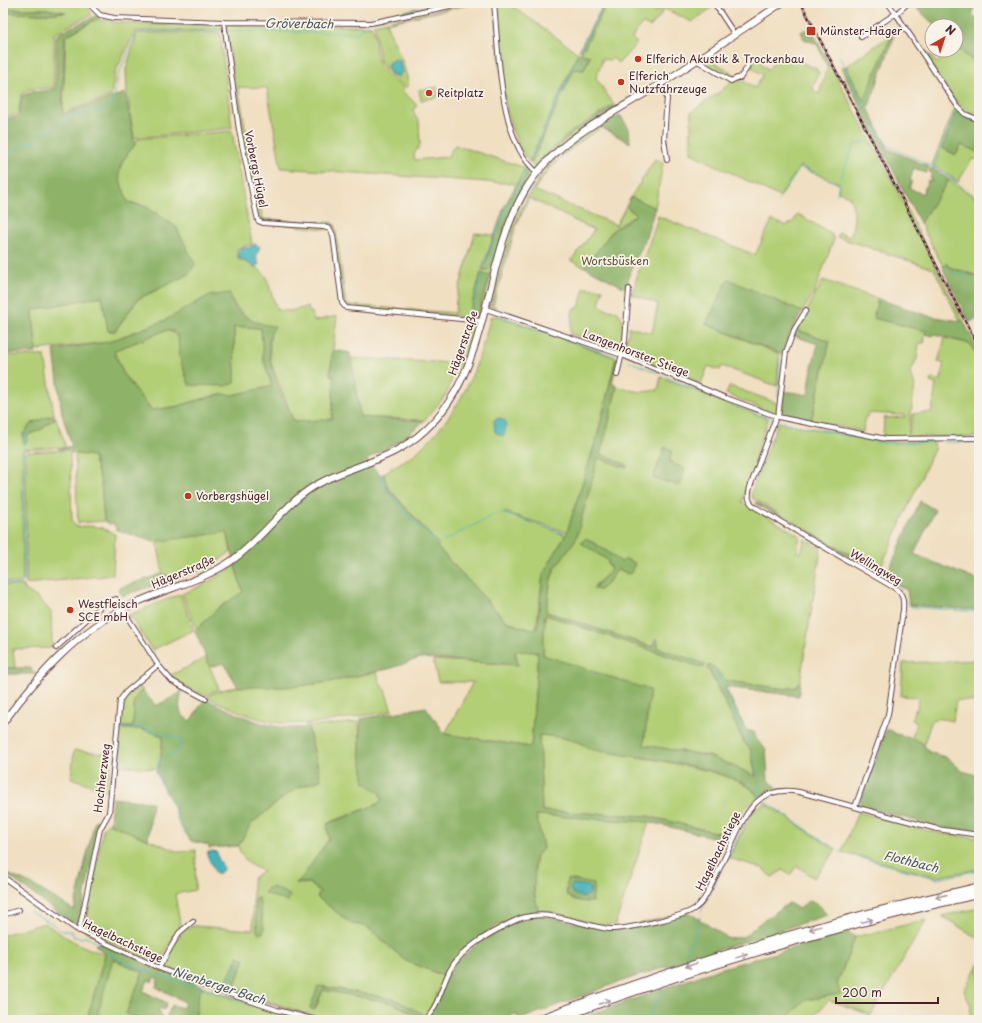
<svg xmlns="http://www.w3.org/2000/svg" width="982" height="1023" font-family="'Playpen Sans',sans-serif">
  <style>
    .green { fill: #b2cf76; stroke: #7e7750; fill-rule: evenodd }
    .forest { fill: #8db267; stroke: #6c6849; fill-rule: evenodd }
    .water { fill: #45b5bc; stroke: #486a74 }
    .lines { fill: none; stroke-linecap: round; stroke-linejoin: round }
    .stream { stroke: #45b5bc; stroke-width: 1 }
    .street-casing { stroke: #633c42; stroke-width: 6 }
    .secondary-casing { stroke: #633c42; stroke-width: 8 }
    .highway-casing { stroke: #633c42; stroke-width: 9 }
    .street { stroke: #fff; stroke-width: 4 }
    .secondary { stroke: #fff; stroke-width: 6 }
    .highway { stroke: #fff; stroke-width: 7 }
    .rail-casing { stroke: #4a1f2b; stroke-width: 2.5 }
    .rail { stroke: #f7f3e8; stroke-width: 1; stroke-dasharray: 3; stroke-linecap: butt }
    .oneway { stroke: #ae9aa0 }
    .poi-dot { fill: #c8321e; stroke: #f7f3e8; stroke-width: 1.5 }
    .labels { text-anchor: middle; stroke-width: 3.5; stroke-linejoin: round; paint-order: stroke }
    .poi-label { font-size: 11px; fill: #4a1f2b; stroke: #f7f3e8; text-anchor: start }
    .street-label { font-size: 11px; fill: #4a1f2b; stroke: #f7f3e8 }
    .park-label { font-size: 11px; fill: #644b3e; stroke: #f7f3e8 }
    .water-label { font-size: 12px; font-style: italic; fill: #48545e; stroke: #f7f3e8 }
  </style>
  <rect width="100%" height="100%" fill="#f7f3e8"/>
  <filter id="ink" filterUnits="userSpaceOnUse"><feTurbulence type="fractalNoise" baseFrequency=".025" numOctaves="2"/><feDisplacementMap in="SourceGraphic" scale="8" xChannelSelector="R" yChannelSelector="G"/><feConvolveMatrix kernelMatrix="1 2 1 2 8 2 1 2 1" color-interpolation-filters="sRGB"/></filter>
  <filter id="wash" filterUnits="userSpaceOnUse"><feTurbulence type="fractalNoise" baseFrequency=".012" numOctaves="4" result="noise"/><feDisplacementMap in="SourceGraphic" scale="16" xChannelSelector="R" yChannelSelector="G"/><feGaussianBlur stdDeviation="0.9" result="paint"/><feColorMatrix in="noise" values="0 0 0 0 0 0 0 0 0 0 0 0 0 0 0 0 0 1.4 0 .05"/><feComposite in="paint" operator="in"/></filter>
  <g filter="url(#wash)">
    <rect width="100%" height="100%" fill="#f0dfc1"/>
    <path class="green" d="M3,3H84L92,14L54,34V88L30,89L21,95L18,115L3,117V13L45,14L64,12L46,9H3Z
      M468,3H477L386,23L403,63L409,84L405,88L385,69L380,61L374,24Z
      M495,3H508L578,53L530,160L532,162L574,69L584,70L590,57L581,54L607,3H638L662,14L650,27L643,24L639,27L632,38L637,43L619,63L612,58L610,60L601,59L602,61L596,78L614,105L571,132L543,158H545L573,133L616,108L538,168H535C498,132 500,52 495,3Z
      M644,3H710L709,5L713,7L692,22L665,9L663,12Z
      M97,19C134,27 182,23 221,24L222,30L135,31L115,73L111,96L63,113L66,36Z
      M226,24L371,26C377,37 374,49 378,60C381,72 395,81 404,89L402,91L417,105L413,111L416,118L419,121L420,145L414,154L415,160L447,157L455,145L532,170L533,174L492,273H489L491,276L481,317L471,318L467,314H466L465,317L349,308L344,305L332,230L263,222L259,220L240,130ZM238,87L267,88L281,168L517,184L525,169L529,170L523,188L510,211L494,261L484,271L482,269L494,235L475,233L456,300L455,313L346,305L335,225L263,220L251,162ZM481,273L489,276C487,285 480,312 476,317L469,314Z
      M896,32L889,41L866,100L864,101L846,66Z
      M137,33H220L232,128L134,138L127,92L126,69Z
      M956,47L973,61L979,63V118C952,108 940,76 925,54L927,52L937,63L951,50H956Z
      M779,53L817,69L816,70L819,72L813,86L814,92L819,94L829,63L890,176L963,320L960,321L934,269L837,237L839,233L850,237C855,221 856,211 849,196L838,192L839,184L800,166L780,197L691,153V112L721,91L730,82L740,79L755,88L763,75L749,66L754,58L763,63L761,67H766L768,71Z
      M708,57L710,60L738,76L731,80L700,62Z
      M437,87L439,97L421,100L419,90Z
      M955,108L979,121V123L967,119L957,111L942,147L956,155L961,145L979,152V161L973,158L958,182L932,165Z
      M597,127L599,129C570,148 553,161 534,190L616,225L626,206L636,215L614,229L585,267L571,261L594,230L529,198L516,226L493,305L496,307L494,310L490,307C511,230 523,171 597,127Z
      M232,131L252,244L237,249L238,259L258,268L266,276L277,310L290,311L308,307L309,312H312L314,321L337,316L330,375L334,376L332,419L294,422L270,360V332L266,326C250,322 240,312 231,300L208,296L166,320L108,342L37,350L32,310L102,296L108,331H115L138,299L189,274L147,207L128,202L118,176L123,159L138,139Z
      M655,159L663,163L655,208L631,197Z
      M949,180L979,200V276L949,267L946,264L943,266L920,223Z
      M798,214L831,234L834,239L814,293L802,312L728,280L706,324L779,354L777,386L722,366L720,370L708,366L701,384L679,375V373L677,375L625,354L629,327L652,333L658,304L632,294C638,267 651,243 658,216L755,255L772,220L786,226L793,222Z
      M823,280L878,299L873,318L926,331L924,343H919L917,358L910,374L915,384L908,434L906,438L883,437L884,418L905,417V415L868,413V417H865L863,432L811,421L830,341L797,330Z
      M584,288L603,289L599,305L607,310L617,311C628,323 622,335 619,350L570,334L573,309L579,308Z
      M491,316H501L616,358L597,437L567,532L504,512L566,535L543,574L536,629L520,627L505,620L437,547L439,545L386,485L384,474C393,465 407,461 417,452C462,410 476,374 491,316Z
      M469,321H477L462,365L456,367L446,395L425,420L360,417L356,386L350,358L453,363Z
      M234,327L261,328L263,358L272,387L233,395L220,394L174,407L151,410L124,375L114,351L166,330C182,335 178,342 179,356L235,382Z
      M945,338L970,344L979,361V437H911L909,435L913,414L932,412L936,384L930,382L931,379L941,380L944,364L938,362Z
      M3,355L45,356L54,415L32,423L22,435L26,439L28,435L44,428L45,425L56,418L66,447L23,450V580L20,583L3,582Z
      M661,377L768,419L754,461L755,464L742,502L800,536L797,552L801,553L805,539L821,548L800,683L798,682L796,687L785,689L726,681L713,667L708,666L707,669L709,670L745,744L750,748L756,776L709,756L644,745L543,655L545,614L704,668L705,665L658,648V640L656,639L653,647L546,612L551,579L555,568L576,538L598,458L626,468L627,465L600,454L607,430L617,386C636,392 639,393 658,390ZM665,447L680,486L653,478ZM605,550L621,562L628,574L618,569L594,586L611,571L607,560L602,555Z
      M730,386L777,403L776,414L726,394Z
      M778,422L884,441H933L935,447L879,571L752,498L751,493Z
      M68,450L70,454L72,521L76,527C92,525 101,526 115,534L113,575L26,584V452Z
      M78,454L93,456L101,483L104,521L78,523L75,455Z
      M227,531L231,552L207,568L189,574L187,570L169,576L163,574L157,541L178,537Z
      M235,566L243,592L217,609L197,630L182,594L203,585Z
      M3,585L24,586V589L39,599L51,612L52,648L13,649L15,668H3Z
      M180,594L194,630L152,650L129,615Z
      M515,651L538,652L531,747L445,734L473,682H438L433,660L518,665Z
      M206,658L219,689L206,695L194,691L169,676Z
      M979,660V702L956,700L953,721L937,718L932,720L923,746L912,738L916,722L912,720L914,710H917L918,697L901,696L903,663Z
      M377,672L380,684L384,687L392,711L305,725L304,723C269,727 239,712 207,697C233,680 268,689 298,686C324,684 351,677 377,672Z
      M138,685L142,690L134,700L133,727H120L123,701Z
      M359,722L360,752L382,799L378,804L328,823L329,839L301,879L296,883L302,884L309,883L320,892L317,897L352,924L366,926L406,961L444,976L430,1011L421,1020H328L282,1006L233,987L245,959L238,956L223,989L163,966C168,952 178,931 193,926L253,930V878L263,871C250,866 242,860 238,846L251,824L294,789L321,780L308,727ZM322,986L394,999L420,1017L393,1003L323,990L315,1010L310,1008Z
      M119,729H141L163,736L160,762L158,769L117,765L116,763Z
      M539,735C552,736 567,738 580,743C586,745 590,749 597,750C624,756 749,770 757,797L742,812L731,836L647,816L542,811Z
      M74,750L112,754L108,791L71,778Z
      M765,803L836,850L814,878L797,866L790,875L783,870L772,877L762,868L729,858L752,813Z
      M858,812L937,833L979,838V869L937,877L843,852L842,851Z
      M536,815L649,822L615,925C588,926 564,912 538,910L534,892L535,858L543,848Z
      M108,823L179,852L196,850L195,890L175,894L181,929L175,935L158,964L85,931L103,828Z
      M979,908V939L942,916Z
      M926,920L868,1020H865L868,1014L829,1000L810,1020H784L806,1000L840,994L837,984L855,937Z
      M45,923C64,937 82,948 105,954L87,1020H3V935Z
      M112,959L143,972L126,1013L141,1020H96Z
      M979,962V1020H969L971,1006L964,991Z
      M204,987L287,1015L309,1020H195L199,992Z"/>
    <path class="forest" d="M440,3H454L373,20L378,17Z
      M604,3H607L582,52L579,50Z
      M976,3L972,15L979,20V63L973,61L956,47V26H936L912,4Z
      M3,9H46L66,12L45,14L3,13Z
      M97,15L100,17L65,36L62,115L125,93L135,145C114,169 117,174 128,202L147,207L176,227L195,264L189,274L138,299L115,331H108L102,296L33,310L36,353H3V119L19,117L22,96L32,92L54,90L56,87V37L58,34Z
      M806,29L807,31L811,29L829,63L827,66L817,44L804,39L801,32Z
      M894,37L868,108L888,149L929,167L926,173L914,168L910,180L912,181L909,188L922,194L928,180L931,181L932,179L930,178L932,173L929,172L931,168L949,180L920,223L841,68L846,66L864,101L876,71L889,41Z
      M578,53L590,56L584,70L574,69L531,163L530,160Z
      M614,105L615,107L573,133L545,158H542L571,132Z
      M957,110L967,119L979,123V152L961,145L956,155L942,148Z
      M620,115L629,129L630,143L601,127Z
      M525,169L529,171L511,210L494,261L488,270H483L504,207Z
      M631,197L655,208L645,240L629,275L627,289L585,267L614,229L636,215L626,206Z
      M263,219L333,223L335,225L264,221Z
      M946,263L949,267L979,277V305L977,318L969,322L944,271L943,266Z
      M481,273L490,277L480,306L479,315L473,317L469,314Z
      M728,279L802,312L789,335L782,354L706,324Z
      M230,293C231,314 257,325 275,326C257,348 284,399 294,422L332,419L334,376L330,375L333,350L350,353L360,417L424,421L403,439L367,459L369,464L381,475L384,474L388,489L439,545L437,547L505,620C515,626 525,629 537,629L543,574L567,532L597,437L616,358H618L612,383L617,386L607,430L600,454L627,465V468L598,458L576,539L555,568L551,579L546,612L652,647L656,638L658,648L705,664L704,668L545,615L543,655L650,690L644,745L709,756L756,776L750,748L745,744L709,670L707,669L708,665L714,667L726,681L785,689L796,687L798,682L800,683L799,696L725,687L746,730L754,732L757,740L766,749L768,780L778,788L770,790L758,797C743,766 628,757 594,750C589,749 585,745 581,743C568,738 552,736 539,735L542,811L647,816L731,836L729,841L649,822L536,815L543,848L535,858L534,892L538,911C504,917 459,945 444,976L406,961L366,926L352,924L317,897L320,891L309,883H296L301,879L329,839L327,824L378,804L382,799L380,793L365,783L360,752L361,719L426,707L445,734L531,747L538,652L515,651L518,665L420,658L392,668L330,682L287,687H238L224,663L210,667L195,631L217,609L243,592L235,566L227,532L155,542L117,530L113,523L109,524L104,521L101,483L93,456L71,453L70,449H58L72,446L62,414L54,350L108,342L166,320L208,296ZM234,327L261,328L263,358L272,386L233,395L220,394L174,407L151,410L124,375L114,351L166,330L174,332L178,337L179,356L189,385L225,386L235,383Z
      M878,299L929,316L960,321L963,320L979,352V361L970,344L934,334L933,336L925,334L926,331L873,318Z
      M797,330L830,341L811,421L781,415L784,391L808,395L812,367L818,344L794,336Z
      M54,415L56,418L45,425L44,428L28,435L26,443H23C22,424 39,420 54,415Z
      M665,447L672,450L670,462L685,469L680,486L653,478Z
      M920,501L935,510L914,554L979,581V610L909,605L907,590L885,579Z
      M756,502L879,571L878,574L756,504Z
      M586,538L605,550L621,562L626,559L635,563L631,573L628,574L618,569L606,585L600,590L593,589L611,570L607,560L581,543Z
      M188,570L189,574L121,596L119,588L161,574L169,576Z
      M3,668H31L32,672H36L34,674H3Z
      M181,688L182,689C180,704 175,712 190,721L205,699C237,714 272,733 308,727L321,780L294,789L251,824L238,846L209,848V845L191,841L179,824L174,807L156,772L160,762L163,736L141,729H120V727H133L134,700L142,690L156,706L180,693Z
      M887,728L896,734L912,738L921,742L929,752L948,758L962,771L973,774L979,778V832L938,827L859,805Z
      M112,798L152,802L148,840L108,823L110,822Z
      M95,820L101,823L98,827L79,925L76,926L3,872L31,884L74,910Z
      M567,879L594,884L592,902C583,902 572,901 566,894Z
      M273,887L290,895L288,902L264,893L268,888Z
      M259,898L264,929L263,933H258L257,931L255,899Z
      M808,901L817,903L827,915L619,982L518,1020L517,1014L511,1015V1020H424L428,1016L453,965L478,943L507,924L535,915L600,927L619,929L688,912L729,939L745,936L757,925L789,903L799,909Z
      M849,932L855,937L837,984L840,994L806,1000L784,1020H575L719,969Z
      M101,942L156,968L204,987L199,992L195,1020H165L172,1005L183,1008L185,1002L156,987L158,979L154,977L152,982L148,980L143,991L167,1003L164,1010L160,1008L159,1010L163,1020H141L126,1014L143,972L113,959L96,1020H87L105,954L95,945Z
      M238,956L245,959L234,987L262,1000L309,1016L223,989Z
      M318,986L394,999L423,1014L420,1017L393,1003L323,990L314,1010L310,1008Z"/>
    <path class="water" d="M395,59L400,61L402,73L399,76L392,75L387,67L388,63Z
      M255,244L260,247L256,256L259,264L255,267L239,258L238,252L241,248H248Z
      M499,418C510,420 504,427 505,434L503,436L495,432L494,420Z
      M213,851L217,852L218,858L224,868L219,874H216L207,855L208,852Z
      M573,884L587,886L590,888V893L584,897L574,894L570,889Z"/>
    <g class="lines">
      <path class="stream" d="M641,3L657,10
        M375,19L447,3
        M228,31L357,33L368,25
        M139,32L221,31
        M581,49L605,3
        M839,56L869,113
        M874,124L888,146L929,165L963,187
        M531,159L579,55
        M3,162C13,152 20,141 35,142L42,133L49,132L61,122L87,112L90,113L93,110L100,112L108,107L114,101L118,76L136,33
        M934,168L956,110L967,119L978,122
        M841,177L854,145L866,142L872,144
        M826,178L839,183
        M967,190L979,198
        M837,194L839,182
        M782,195L800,168L821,176
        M778,201L779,200
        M484,269L505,210L527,170
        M953,273L968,277
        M976,279L979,280
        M470,314L482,275
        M499,317L615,356
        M971,322L977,318L979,309
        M960,328L963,326
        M450,361L467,322
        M629,361L658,373
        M666,377L745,410
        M778,396L780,357
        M751,412L772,419
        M780,422L882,443H934
        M943,442H979
        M382,476L386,489L412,520L438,544
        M501,513L564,533
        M442,542L497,513
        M3,584L21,585L24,581V438L26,434
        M908,604L912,607L979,612
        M714,670L719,676L750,743
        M120,728H141L181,740L175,754L167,756L158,763L157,771L161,785L175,806L179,824L186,834
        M754,753L758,777
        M758,782L759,797
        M763,800L836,849
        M749,814L758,805
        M840,852L938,879L979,870
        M729,856L747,818
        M29,911L53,924L59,930L72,932L74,937L81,938L85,937L105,946
        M701,911L728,858
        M109,948L111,956L154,974
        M685,956L700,917
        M159,975L298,1020
        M227,989L240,960
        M646,1020L663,992"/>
    </g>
  </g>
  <g filter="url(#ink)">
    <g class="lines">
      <defs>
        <path id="street" d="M88,3L100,15L114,18L224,22L371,23L464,3
          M494,3C499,50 498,142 538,173
          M888,3L896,14
          M908,3L896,14L958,107L965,114L979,120
          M716,6L735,35
          M224,22L239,130L258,221L263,223L324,227L330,229L333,235L342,303L346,308L482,321
          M861,37L895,14
          M696,60L731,81L737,78H740L747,68L748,64
          M660,84L667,97L664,139L667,160
          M486,309L622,355L726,398L778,417L886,439L979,438
          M617,375L625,340L629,289
          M776,417L750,487C748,496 747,501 755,507L893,587C903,593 904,599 903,610L888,715L855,807
          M778,417L786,352L794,330L806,310
          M56,648L103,604L116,599L158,665L126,692L120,700L109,813L100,829L79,931
          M158,665L172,681L206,699
          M3,877L76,929L159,968L214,989L277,1010L316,1020
          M3,915L19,910
          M159,968L179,933L193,921
          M424,1020C439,1007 441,987 450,970C462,948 490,933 512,922C544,905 577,925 609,929C624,930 682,917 694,909C704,903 708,891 713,882C720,868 726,854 733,841C747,810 759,785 799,792L937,829L979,835"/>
        <path id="secondary" d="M3,723C38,675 78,630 133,604C166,588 204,581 234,559C264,537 284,504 316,485C354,463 391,462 425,430C492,368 481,267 524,192C555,138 612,115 662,83C703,57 742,29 782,3"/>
        <path id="highway" d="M537,1020C680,965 829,920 979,887
          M555,1020C694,968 835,926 979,894"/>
      </defs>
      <use href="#street" class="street-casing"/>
      <use href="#secondary" class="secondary-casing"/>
      <use href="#highway" class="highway-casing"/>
      <use href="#street" class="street"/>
      <use href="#secondary" class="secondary"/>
      <use href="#highway" class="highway"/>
      <defs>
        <path id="rail" d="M801,3L979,348"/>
      </defs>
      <use href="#rail" class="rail-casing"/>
      <use href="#rail" class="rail"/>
    </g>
    <defs><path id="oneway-shaft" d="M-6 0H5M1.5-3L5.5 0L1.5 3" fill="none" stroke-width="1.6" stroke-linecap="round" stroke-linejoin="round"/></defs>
    <g class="oneway">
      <use href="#oneway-shaft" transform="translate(941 896) rotate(167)"/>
      <use href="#oneway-shaft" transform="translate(867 921) rotate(-15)"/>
      <use href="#oneway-shaft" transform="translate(815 928) rotate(164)"/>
      <use href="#oneway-shaft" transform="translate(742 956) rotate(-17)"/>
      <use href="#oneway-shaft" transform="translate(691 965) rotate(162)"/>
      <use href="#oneway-shaft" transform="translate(605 1002) rotate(-20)"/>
    </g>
  </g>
  <g class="poi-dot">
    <rect x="806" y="26" width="10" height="10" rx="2"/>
    <circle cx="638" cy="59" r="4"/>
    <circle cx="621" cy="82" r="4"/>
    <circle cx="429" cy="93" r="4"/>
    <circle cx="188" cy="496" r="4"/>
    <circle cx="70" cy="610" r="4"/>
  </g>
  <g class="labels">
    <g class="poi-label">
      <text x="820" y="35">Münster-Häger</text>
      <text x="646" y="63">Elferich Akustik &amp; Trockenbau</text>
      <text x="629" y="80">Elferich<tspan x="629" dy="13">Nutzfahrzeuge</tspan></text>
      <text x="437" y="97">Reitplatz</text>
      <text x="196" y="500">Vorbergshügel</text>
      <text x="78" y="608">Westfleisch<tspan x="78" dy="13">SCE mbH</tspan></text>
    </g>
    <g class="street-label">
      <text transform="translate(256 169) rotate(79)" y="4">Vorbergs Hügel</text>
      <text transform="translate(463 343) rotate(-71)" y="4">Hägerstraße</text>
      <text transform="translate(636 353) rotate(21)" y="4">Langenhorster Stiege</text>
      <text transform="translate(876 567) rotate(31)" y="4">Wellingweg</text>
      <text transform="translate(183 572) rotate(-23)" y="4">Hägerstraße</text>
      <text transform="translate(102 778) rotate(-83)" y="4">Hochherzweg</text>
      <text transform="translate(718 851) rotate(-64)" y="4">Hagelbachstiege</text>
      <text transform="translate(123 941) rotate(25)" y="4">Hagelbachstiege</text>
    </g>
    <g class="park-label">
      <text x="615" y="265">Wortsbüsken</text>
    </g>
    <g class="water-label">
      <text transform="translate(299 24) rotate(1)" y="4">Gröverbach</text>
      <text transform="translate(911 862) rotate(14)" y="4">Flothbach</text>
      <text transform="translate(219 986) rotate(18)" y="4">Nienberger Bach</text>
    </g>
  </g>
  <rect width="982" height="1023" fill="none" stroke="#f7f3e8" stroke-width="16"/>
  <g transform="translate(944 38) rotate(39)"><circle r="19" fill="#f7f3e8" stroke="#b29e9c"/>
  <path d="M0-3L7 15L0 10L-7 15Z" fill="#c8321e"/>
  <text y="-6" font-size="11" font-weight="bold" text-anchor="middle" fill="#4a1f2b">N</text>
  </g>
  <path d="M836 997v6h102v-6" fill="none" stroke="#4a1f2b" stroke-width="2"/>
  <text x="842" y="997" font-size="12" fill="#4a1f2b" stroke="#f7f3e8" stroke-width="3" paint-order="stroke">200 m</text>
</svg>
